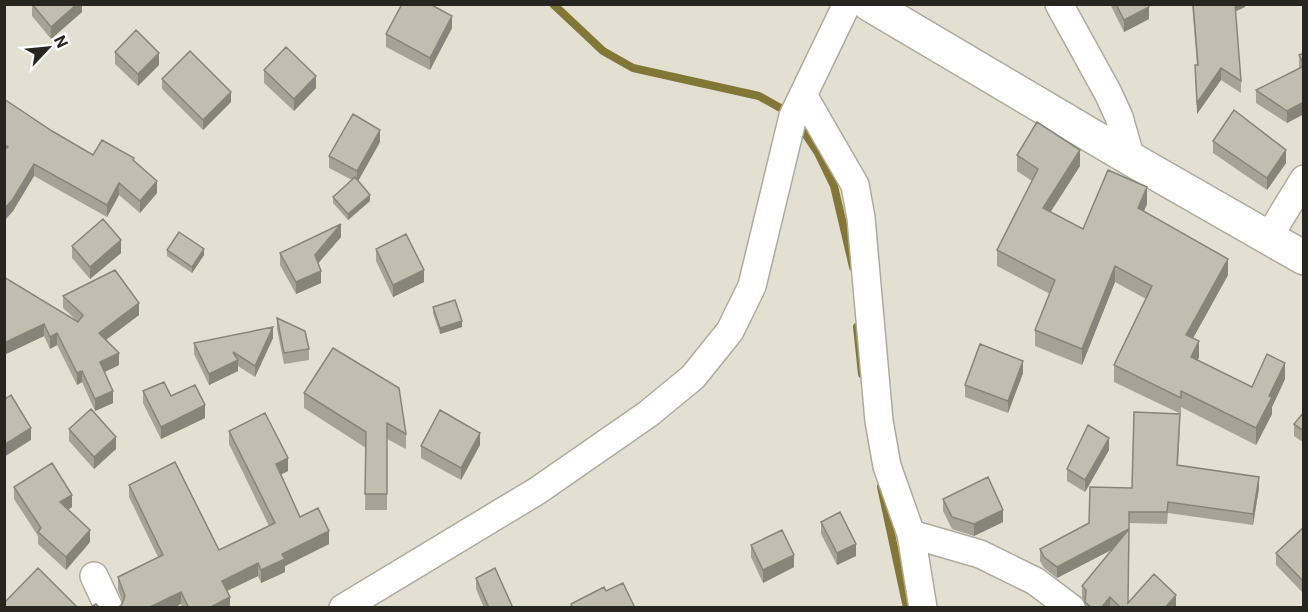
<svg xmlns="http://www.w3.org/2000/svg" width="1308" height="612" font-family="Roboto,sans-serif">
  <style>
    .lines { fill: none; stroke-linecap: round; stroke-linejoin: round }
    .stream { stroke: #837738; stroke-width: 8 }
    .street-casing { stroke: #aeab9d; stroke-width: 30 }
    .primary-casing { stroke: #aeab9d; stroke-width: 36 }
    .street { stroke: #fff; stroke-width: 27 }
    .primary { stroke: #fff; stroke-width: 33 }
    .wall { fill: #a6a396 }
    .shaded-wall { fill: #87857a }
    .building { fill: #c1beaf; stroke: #87857a; stroke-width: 1.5 }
  </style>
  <rect width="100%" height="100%" fill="#e3e0d1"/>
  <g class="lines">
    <path class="stream" d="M553,4L603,51L633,68L759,96L791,114
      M798,123L818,153L834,186L853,267
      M857,327L862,374
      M881,487L907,608"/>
    <defs>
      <path id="street" d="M1059,4L1108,93L1119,117L1131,159
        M803,95L855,185L861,218L879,421L887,466L911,534L923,608
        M1268,238L1304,179
        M911,534L980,554L1035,581L1071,608
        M94,576L109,608
        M343,608L537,491L648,414L693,377L730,331L752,286L793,116L847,4"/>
      <path id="primary" d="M869,4L1131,159L1304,258"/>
    </defs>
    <use href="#street" class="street-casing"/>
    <use href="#primary" class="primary-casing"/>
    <use href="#street" class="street"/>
    <use href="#primary" class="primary"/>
  </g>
  <path class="wall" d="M32,4H82V12L51,39L32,16Z
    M1110,4H1148L1149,19L1124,32Z
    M1192,4H1245V7L1235,11L1241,81V93L1221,80L1197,114L1195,65H1197Z
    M452,28L430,70L386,47V34Z
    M115,52L159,65L138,86L115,64Z
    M1304,53V114L1287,123L1256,103V90L1299,68V55Z
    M264,70L316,88L294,111L264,83Z
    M162,79L231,102L203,130L162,89Z
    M4,99L52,131L93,155L134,161L157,193L140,213L119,195L107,217L34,176L13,211L4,221Z
    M1213,141L1286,163L1267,190L1213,153Z
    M380,142L358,181L370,201L348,220L333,203V197L352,180L329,168V156Z
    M1017,155L1080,166L1050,212L1083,229L1147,204L1143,212L1228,275L1193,338L1199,357L1198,360L1252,387L1285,379L1272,407V414L1256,445L1181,407V414L1114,382V365L1146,299L1115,282L1082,365L1035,346V330L1050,294L997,266V250L1032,181L1017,171Z
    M1304,198V214L1302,213V201Z
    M341,237L318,263L321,283L296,294L280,265V253Z
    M72,246L121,253L90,279L72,258Z
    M376,249L424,282L393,297L376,261Z
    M167,250L204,255L192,273L167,256Z
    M4,277L77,321L63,308V296L139,315L106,340L119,365L105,372L113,403L95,411L82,382L77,385L57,345L50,349L44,336L4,355Z
    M433,307L462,327L440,334L433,313Z
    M277,318L309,349V360L284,364L277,329Z
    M273,338L255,377L238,366V371L209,385L194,354V343Z
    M333,348L406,434V449L387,439V510H365L366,448L304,408V393Z
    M1023,373L1008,413L965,397V385Z
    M143,391L171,396L205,418L161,439L143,403Z
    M1304,412V443L1294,436V424Z
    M1180,426L1178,465L1259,488L1253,525L1168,513L1167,524L1129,523L1128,603L1176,607V608H1085V602L1082,598V586L1112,549L1057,578L1044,568L1040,561V549L1089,523L1132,488Z
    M69,429L116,449L94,469L69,441Z
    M229,431L288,471L281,474L300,517L329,544L285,566V572L261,583L258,576L227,591L230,608H182L181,604L123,603L118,590V577L158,557L129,497V485L219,550L269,526L229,444Z
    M480,445L461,480L421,458V446Z
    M1109,450L1085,492L1067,481V469Z
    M14,487L72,507L68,510L90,542L66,570L38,544V536L14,499Z
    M943,499L1003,522L974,536L952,529L943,511Z
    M821,522L856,556L837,565L821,534Z
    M1304,527V594L1276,565V553Z
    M751,545L794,567L763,583L751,557Z
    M476,578L513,608H484L476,589Z"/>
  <path class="shaded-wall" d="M77,4H82V12L51,39V27Z
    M1234,4H1245V7L1234,12Z
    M1149,7V19L1124,32V20Z
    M452,16V28L430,70V58Z
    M159,53V65L138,86V74Z
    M1221,68V80L1197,114V103Z
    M316,76V88L294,111V99Z
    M231,92V102L203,130V120Z
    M1304,102V114L1287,123V111Z
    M380,130V142L357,183V171Z
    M1080,150V166L1043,224V208Z
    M1286,150V163L1267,190V178Z
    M34,164V176L13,211L4,221V209Z
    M157,181V193L140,213V201Z
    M119,183V195L107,217V205Z
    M1147,187V204L1138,225V208Z
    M370,195V201L348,220V214Z
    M341,224V237L315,267V255Z
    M121,240V253L90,279V267Z
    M204,249V255L192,273V267Z
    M1228,259V275L1186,351V335Z
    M1115,266V282L1082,365V349Z
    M424,270V282L393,297V285Z
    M321,271V283L296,294V282Z
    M139,303V315L99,345V333Z
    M462,321V327L440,334V328Z
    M44,324V336L4,355V343Z
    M273,327V338L255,377V366Z
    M57,333V345L50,349V337Z
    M1199,341V357L1191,373V357Z
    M119,353V365L100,374V362Z
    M238,360V371L209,385V374Z
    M1023,361V373L1008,413V401Z
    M1285,363V379L1272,407V414L1256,445V428L1269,396Z
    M82,371V382L77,385V373Z
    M113,391V403L95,411V399Z
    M205,405V418L161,439V427Z
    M31,428V440L4,457V445Z
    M480,433V445L461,480V468Z
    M116,437V449L94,469V457Z
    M1109,438V450L1085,492V480Z
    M288,458V471L276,477V464Z
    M1259,477V488L1253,525V514Z
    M72,495V507L60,514V502Z
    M1003,510V522L974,536V524Z
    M1129,529V541L1057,578V567Z
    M90,530V542L66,570V557Z
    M329,531V544L285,566V572L261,583V570L282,554Z
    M856,544V556L837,565V553Z
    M794,555V567L763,583V570Z
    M258,563V576L222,593V581Z
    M181,592V604L174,608H148Z
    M1176,595V607L1165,608Z
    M230,597V608H209Z
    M1110,597V608H1101Z"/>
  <path class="building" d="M32,4H77L51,27Z
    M402,4H430L452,16L430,58L386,34Z
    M1116,4H1148L1149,7L1124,20Z
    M1193,4H1235L1241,81L1221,68L1197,103L1195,65H1198Z
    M136,30L159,53L138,74L115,52Z
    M286,47L316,76L294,99L264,70Z
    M190,51L231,92L203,120L162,79Z
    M1304,53V65L1299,55Z
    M1304,66V102L1287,111L1256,90Z
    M4,99L52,131L93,155L102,140L134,158L133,160L157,181L140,201L119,183L107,205L34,164L13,199L4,209V150L8,147L4,144Z
    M1234,110L1286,150L1267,178L1213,141Z
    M353,114L380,130L357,171L329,156Z
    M1037,122L1080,150L1043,208L1083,229L1108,170L1147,187L1138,208L1228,259L1186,335L1199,341L1191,357L1252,387L1267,354L1285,363L1269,396L1272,397L1256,428L1181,391V398L1114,365L1152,286L1115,266L1082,349L1035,330L1055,280L997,250L1038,169L1017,155Z
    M355,177L370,195L348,214L333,197Z
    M103,219L121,240L90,267L72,246Z
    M341,224L315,255L321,271L296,282L280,253Z
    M179,232L204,249L192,267L167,250Z
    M406,234L424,270L393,285L376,249Z
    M115,270L139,303L99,333L119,353L100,362L113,391L95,399L82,371L77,373L57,333L50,337L44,324L4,343V277L78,322L83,315L63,296Z
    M455,300L462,321L440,328L433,307Z
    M277,318L305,331L309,349L284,353Z
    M273,327L255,366L233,352L238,360L209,374L194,343Z
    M980,344L1023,361L1008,401L965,385Z
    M333,348L399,388L406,434L387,423V494H365L366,432L304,393Z
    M164,382L171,396L195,385L205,405L161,427L143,391Z
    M11,395L31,428L4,445V398L5,399Z
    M91,409L116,437L94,457L69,429Z
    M440,410L480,433L461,468L421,446Z
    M1134,412L1180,414L1177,465L1259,477L1253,514L1168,502L1167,512H1129V529L1057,567L1044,557L1040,549L1089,523L1090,487L1132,488Z
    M1304,412V431L1294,424Z
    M265,413L288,458L276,464L300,517L318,508L329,531L282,554L285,559L261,570L258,563L222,581L230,597L209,608H189L181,592L148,608H118L122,604L125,596L118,577L163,555L129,485L175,462L219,550L275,523L229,431Z
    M1088,425L1109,438L1085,480L1067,469Z
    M52,463L72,495L60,502L90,530L66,557L38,532L41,528L14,487Z
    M988,477L1003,510L974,524L952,517L943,499Z
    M840,512L856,544L837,553L821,522Z
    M1304,527V582L1276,553Z
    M1129,529L1128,603L1154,574L1176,595L1165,608H1121L1110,597L1101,608H1092L1085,602L1086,590L1082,586Z
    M782,530L794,555L763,570L751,545Z
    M38,568L78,608H4V603Z
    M495,568L513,608H489L476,578Z
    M623,583L635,608H572L571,604L604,587L606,591Z
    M96,604L100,608H89Z"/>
  <rect width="1308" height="612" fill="none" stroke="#262520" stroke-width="12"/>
  <g transform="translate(48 48) rotate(64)" stroke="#ffffff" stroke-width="4.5" paint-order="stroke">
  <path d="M0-4.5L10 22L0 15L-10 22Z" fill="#262520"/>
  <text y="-9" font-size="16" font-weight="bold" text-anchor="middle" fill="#262520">N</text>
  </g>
</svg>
